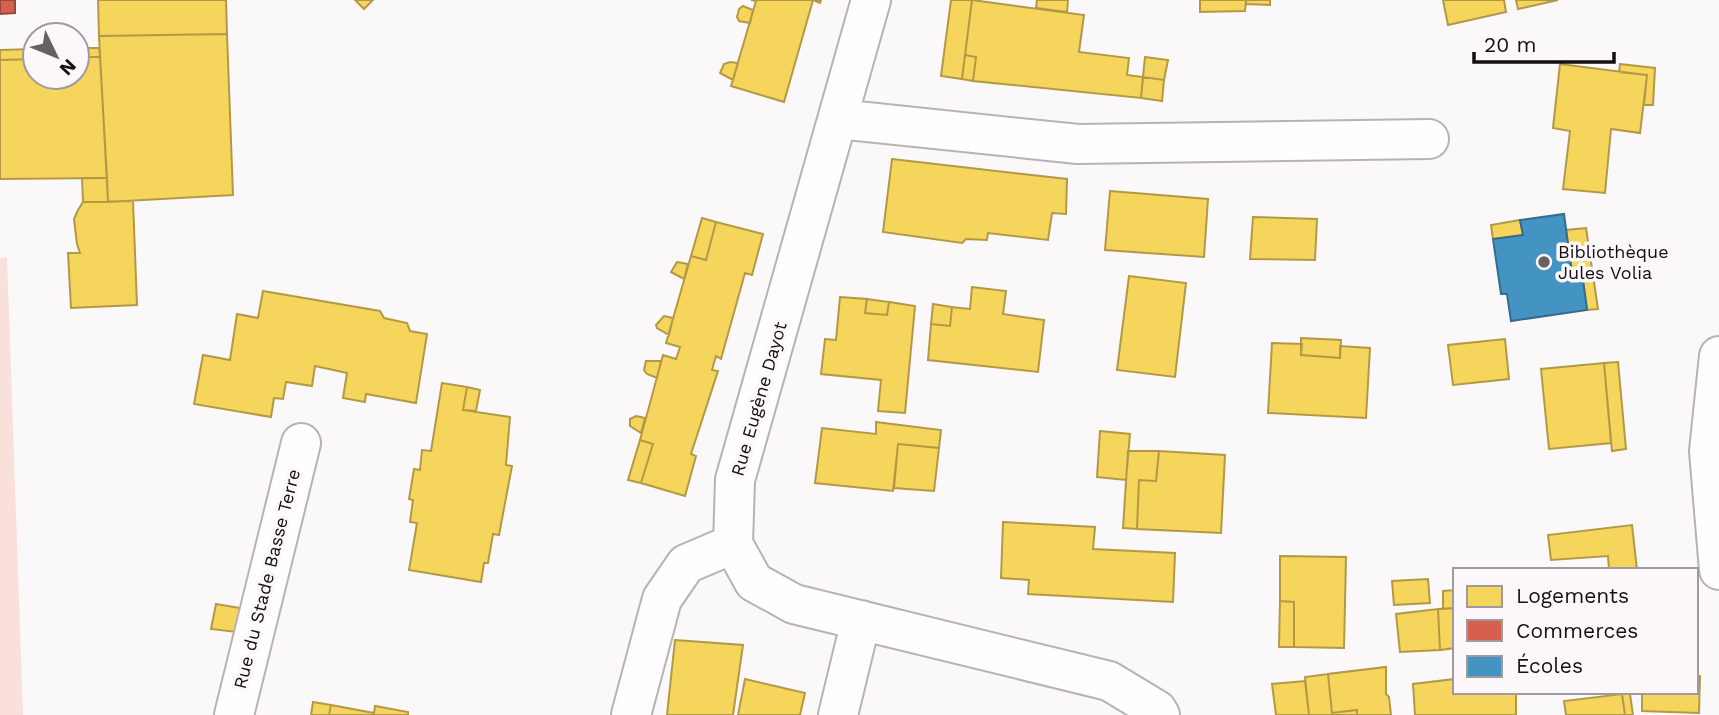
<svg xmlns="http://www.w3.org/2000/svg" width="1719" height="715" font-family="'Work Sans',sans-serif">
  <style>
    .green { fill: #f9e0db }
    .homes { fill: #f6d55c; stroke: #b39946; stroke-width: 2 }
    .shops { fill: #d6604d; stroke: #9c473c; stroke-width: 2 }
    .schools { fill: #4393c3; stroke: #366b8e; stroke-width: 2 }
    .lines { fill: none; stroke-linecap: round; stroke-linejoin: round }
    .minor-casing { stroke: #b7b2b5; stroke-width: 42 }
    .tertiary-casing { stroke: #b7b2b5; stroke-width: 42 }
    .minor { stroke: #fefefe; stroke-width: 38 }
    .tertiary { stroke: #fefefe; stroke-width: 38 }
    .poi-dot { fill: #666064; stroke: #fcf7fa; stroke-width: 2.5 }
    .labels { text-anchor: middle; stroke-width: 7; stroke-linejoin: round; paint-order: stroke }
    .poi-label { font-size: 18px; fill: #160e13; stroke: #fcf7fa; text-anchor: start }
    .street-label { font-size: 18px; fill: #160e13; stroke: #fcf7fa }
  </style>
  <rect width="100%" height="100%" fill="#fbf8fa"/>
  <path class="green" d="M7,257L23,715H0V258Z"/>
  <path class="homes" d="M98,0H226L227,34L99,36Z
    M355,0H373L364,9Z
    M751,0H821L820,3L813,0L784,102L731,86L756,1Z
    M951,0H972L962,79L941,76Z
    M972,0L1084,15L1079,52L1129,58L1127,75L1143,77L1141,98L973,81L976,57L965,55Z
    M1037,0H1068L1067,12L1036,8Z
    M1200,0H1246L1245,11L1200,12Z
    M1246,0H1270V5L1246,4Z
    M1443,0H1504L1506,12L1448,25Z
    M1516,0H1558L1518,9Z
    M743,6L753,10L750,23L739,21L737,17L739,9Z
    M227,34L233,195L108,202L99,36Z
    M77,48H99L100,57H77Z
    M35,49V59L0,60V50Z
    M965,55L976,57L973,81L962,79Z
    M77,57H100L107,178L0,179V60L35,59V77H77Z
    M1145,57L1168,60L1164,80L1143,77Z
    M730,62L738,63L733,80L720,73L724,64Z
    M1560,64L1647,75L1640,133L1611,129L1605,193L1563,189L1570,131L1553,128Z
    M1620,64L1655,68L1653,105H1644L1647,75L1619,72Z
    M1143,77L1164,80L1162,101L1141,98Z
    M892,159L1067,179L1066,214L1052,213L1048,240L988,233L987,240L966,239L962,243L883,232Z
    M82,178H107L108,202H83Z
    M1110,191L1208,199L1204,257L1105,250Z
    M133,201L137,305L71,308L68,253H80L77,244L74,219L78,210L83,202Z
    M1253,217L1317,219L1315,260L1250,259Z
    M702,218L716,222L706,260L691,256Z
    M1520,220L1523,235L1493,239L1491,225Z
    M716,222L763,234L752,275L745,273L721,359L716,356L712,370L718,371L691,454L696,456L685,496L641,483L653,444L640,440L663,355L676,359L680,347L666,343L691,256L706,260Z
    M1586,228L1598,309L1587,310L1583,280L1573,281L1566,230Z
    M677,262L688,264L684,279L671,272Z
    M1129,276L1186,283L1175,377L1117,370Z
    M972,287L1006,291L1003,314L1044,320L1038,372L928,360L931,324L950,326L952,307L970,309Z
    M263,291L380,311L384,318L407,323L410,331L427,334L416,403L366,394L365,402L343,398L347,373L315,366L312,386L286,382L283,399L274,398L271,417L194,404L203,355L230,360L237,314L258,318Z
    M840,297L867,299L865,313L887,315L889,302L915,306L905,413L878,411L881,380L821,374L825,339L836,340Z
    M867,299L889,302L887,315L865,313Z
    M933,304L952,307L950,326L931,324Z
    M664,316L673,318L669,335L657,328L656,325Z
    M1301,338L1341,340L1340,358L1301,355Z
    M1505,339L1509,379L1453,385L1448,345Z
    M1272,343L1302,344L1301,355L1340,358V346L1370,348L1366,418L1268,413Z
    M646,361H661L657,378L647,374L644,370Z
    M1618,362L1626,449L1612,451L1604,363Z
    M1604,363L1611,443L1549,449L1541,369Z
    M442,383L467,387L463,410L510,417L506,465L512,466L499,535L493,534L488,563H484L481,582L409,570L417,523L410,522L413,500L409,499L414,469L420,470L422,450L431,451Z
    M467,387L480,390L476,411L463,410Z
    M636,416L645,418L641,433L630,426V419Z
    M876,422L941,430L939,448L898,444L893,491L815,483L822,428L876,434Z
    M1100,431L1130,434L1126,480L1097,477Z
    M640,440L653,444L641,483L628,480Z
    M898,444L939,448L934,491L894,488Z
    M1128,451H1159L1156,481L1139,480L1137,529L1123,528Z
    M1159,451L1225,455L1221,533L1137,529L1139,480L1156,481Z
    M1003,522L1095,527L1093,549L1175,553L1173,602L1028,594L1029,580L1001,578Z
    M1632,525L1637,570H1609L1608,556L1551,560L1548,535Z
    M1280,556L1346,557L1344,648L1294,647V602L1280,601Z
    M1428,579L1430,603L1394,605L1392,581Z
    M1455,590V608L1443,609V591Z
    M1280,601L1294,602V647H1279Z
    M216,604L240,608L236,632L211,629Z
    M1455,608V648L1440,650L1438,609Z
    M1438,609L1440,650L1400,652L1396,614Z
    M675,640L743,645L733,715H667Z
    M1386,667V694L1389,697L1391,715H1357V710L1332,713L1328,674Z
    M1328,674L1332,713L1357,710V715H1309L1305,677Z
    M1696,676H1700L1699,713L1642,711V692H1696Z
    M745,679L805,693L800,715H738Z
    M1455,679V692H1516V715H1415L1413,684Z
    M1305,681L1309,715H1276L1272,684Z
    M1622,694H1630L1633,715H1625Z
    M1622,694L1625,715H1566L1564,701Z
    M313,702L331,705L329,715H311Z
    M331,705L374,713L375,706L408,712V715H329Z"/>
  <path class="shops" d="M0,0H15V13L0,14Z"/>
  <path class="schools" d="M1564,214L1573,281L1583,280L1587,310L1511,321L1507,294H1501L1493,239L1523,235L1520,220Z"/>
  <g class="lines">
    <defs>
      <path id="minor" d="M871,0L735,480L733,544L754,582L794,604L1109,681L1157,710L1160,715
        M838,119L1078,144L1429,139
        M234,715L301,443
        M631,715L662,599L686,564L733,544
        M838,715L861,620"/>
      <path id="tertiary" d="M1719,356L1709,451L1719,570"/>
    </defs>
    <use href="#minor" class="minor-casing"/>
    <use href="#tertiary" class="tertiary-casing"/>
    <use href="#minor" class="minor"/>
    <use href="#tertiary" class="tertiary"/>
  </g>
  <circle class="poi-dot" cx="1544" cy="262" r="7"/>
  <g class="labels">
    <g class="poi-label">
      <text x="1558" y="258">Bibliothèque<tspan x="1558" dy="21">Jules Volia</tspan></text>
    </g>
    <g class="street-label">
      <text transform="translate(759 399) rotate(-74)" y="6">Rue Eugène Dayot</text>
      <text transform="translate(267 579) rotate(-76)" y="6">Rue du Stade Basse Terre</text>
    </g>
  </g>
  <rect x="1453" y="568" width="245" height="126" fill="#fcf7fa" stroke="#a09a9e" stroke-width="2"/>
  <rect x="1467" y="586" width="35" height="21" fill="#f6d55c" stroke="#a09a9e" stroke-width="2"/>
  <text x="1516" y="603" font-size="21" fill="#160e13">Logements</text>
  <rect x="1467" y="620" width="35" height="21" fill="#d6604d" stroke="#a09a9e" stroke-width="2"/>
  <text x="1516" y="638" font-size="21" fill="#160e13">Commerces</text>
  <rect x="1467" y="656" width="35" height="21" fill="#4393c3" stroke="#a09a9e" stroke-width="2"/>
  <text x="1516" y="673" font-size="21" fill="#160e13">Écoles</text>
  <g transform="translate(56 56) rotate(133)"><circle r="33" fill="#fcf7fa" stroke="#a09a9e" stroke-width="2"/>
  <path d="M0-5L12 26L0 18L-12 26Z" fill="#666064"/>
  <text y="-10" font-size="19" font-weight="bold" text-anchor="middle" fill="#160e13">N</text>
  </g>
  <path d="M1474 52v10h140v-10" fill="none" stroke="#160e13" stroke-width="3.5"/>
  <text x="1484" y="52" font-size="21" fill="#160e13" stroke="#fcf7fa" stroke-width="5" paint-order="stroke">20 m</text>
</svg>
